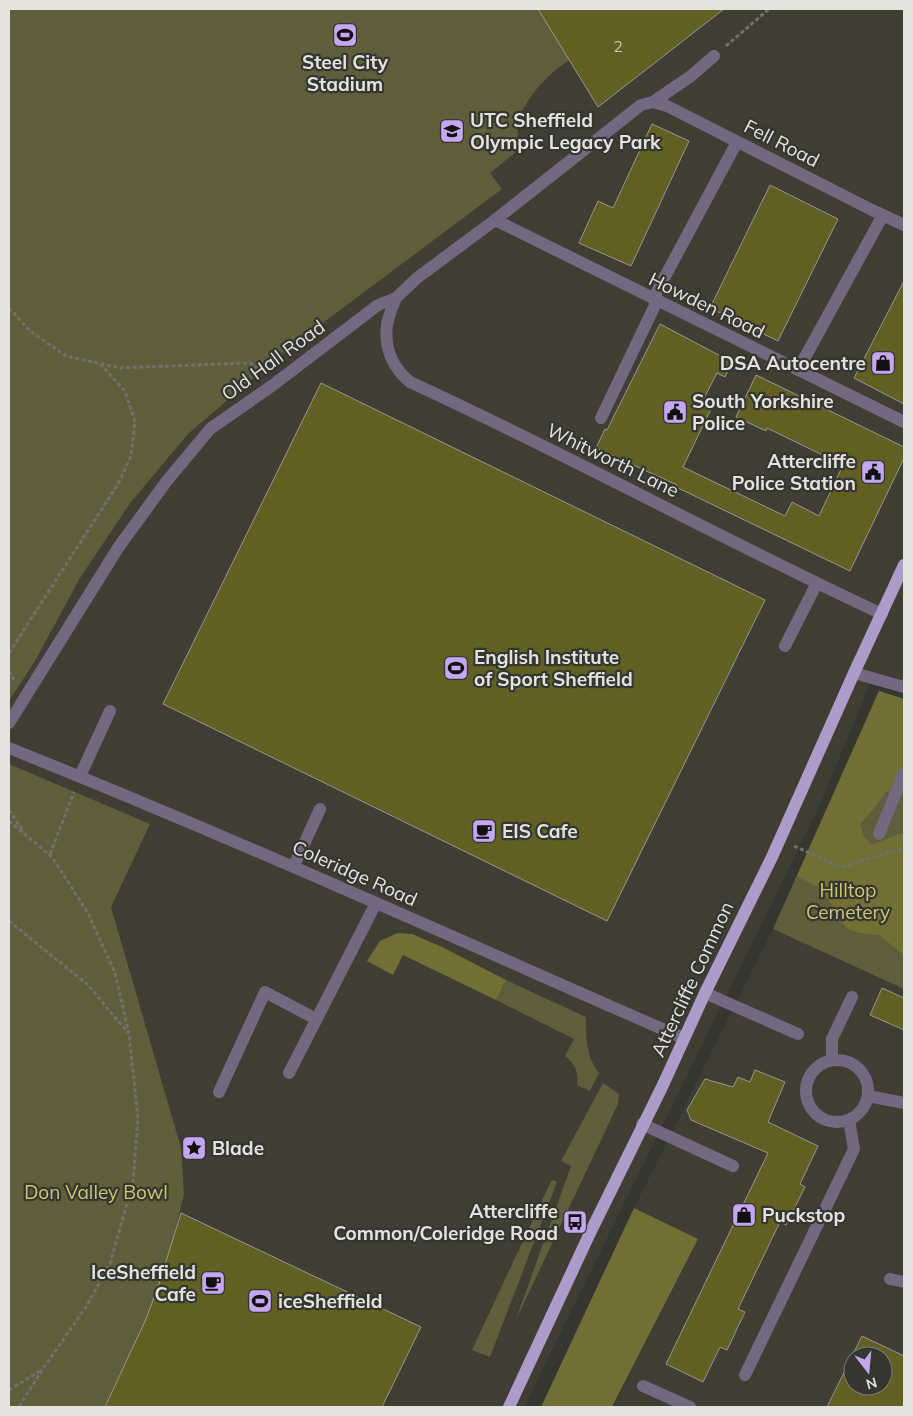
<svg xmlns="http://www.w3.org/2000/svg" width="913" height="1416" font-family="Mulish,sans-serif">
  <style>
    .built { fill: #3e3e33; fill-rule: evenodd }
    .green { fill: #5f5e3a }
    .forest { fill: #716f33 }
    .building { fill: #615f22; stroke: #979791; fill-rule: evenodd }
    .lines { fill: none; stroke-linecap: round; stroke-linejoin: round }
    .path { stroke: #70706c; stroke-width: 3; stroke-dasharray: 4 2.5; stroke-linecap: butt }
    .minor { stroke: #726980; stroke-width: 12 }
    .major { stroke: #ad9bca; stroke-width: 12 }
    .labels { text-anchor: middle; stroke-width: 4.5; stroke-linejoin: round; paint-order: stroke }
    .number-label { font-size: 16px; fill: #c2c2b0 }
    .poi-label { font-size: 19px; font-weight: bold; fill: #e3e3e0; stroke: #363631; text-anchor: start }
    .street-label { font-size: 19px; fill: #e3e3e0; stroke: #363631 }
    .park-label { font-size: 19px; fill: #cbc86f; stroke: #363631 }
  </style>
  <rect width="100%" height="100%" fill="#363631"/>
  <path class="built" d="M9,9H904V680L874,673L820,805L524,1407H9Z
    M773,929L904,989V1407H613L698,1239L634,1208ZM853,1356H883V1386H853Z"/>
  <path class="green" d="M9,9H538L570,60C553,70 539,84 528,101C526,105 522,109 521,114C518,124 517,134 518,145L513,146L516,152L490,173L502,189L280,355L188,434L131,502L80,578L35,661L9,701Z
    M879,691L904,699V989L773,929Z
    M9,764L150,824L111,907L181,1148L184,1194L171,1248L159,1284L146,1319L105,1407H9Z
    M506,980L586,1017C586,1037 586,1057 599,1073L590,1091L577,1085C579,1072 575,1064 565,1056L574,1039L496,1000Z
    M603,1083L619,1094L618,1104L515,1322L571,1166L561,1161Z
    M553,1180L557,1182L490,1357L472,1350L551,1181Z"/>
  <path class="forest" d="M879,691L904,699V788L886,792L871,812L860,824L863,835L872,845L898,834H904V955L879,935L859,933L846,928L835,913L829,900L821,889L797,876Z
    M398,933L412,934L442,947L506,980L496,1000L403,955L393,975L367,961L380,941Z
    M634,1208L698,1239L612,1407H541Z"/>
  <path class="building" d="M538,9H724L598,107Z
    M652,124L689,141L631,266L579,243L598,201L613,208Z
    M770,185L838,219L778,341L710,308Z
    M904,281V404L854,378Z
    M660,324L732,362L725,377L717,373L701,404L711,409L683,467L785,516L792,502L819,516L843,465L767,428L766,431L736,417L756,375L904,447V458L850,571L676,487L677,485L596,448L605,429L607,430Z
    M321,383L765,600L607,921L163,704Z
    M882,988L904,998V1030L870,1015Z
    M755,1070L785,1082L768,1122L818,1146L800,1184L805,1187L786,1225L780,1222L738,1309L745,1312L727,1350L720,1347L703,1382L666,1364L768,1153L691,1120L687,1110L705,1079L733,1087L738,1077L750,1082Z
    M181,1213L421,1327L382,1407H105L146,1319L159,1284Z
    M862,1336L904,1356V1407H827ZM853,1356H883V1386H853Z"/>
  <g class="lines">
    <path class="path" d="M726,46L769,9
      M9,308L30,331L66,356L120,368L250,363L261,371
      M9,653L118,484L131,456L135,422L125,391L100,364
      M9,671L15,682
      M9,810L24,832
      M9,821L52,857L88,913L115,973L129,1034L138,1118L133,1182L110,1264L86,1307L42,1370L19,1407
      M794,846L841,867L904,848
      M50,854L74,792
      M9,921L88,985L128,1033
      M9,1390L42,1370"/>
    <path class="minor" d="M653,102L691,76L714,56
      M495,220L904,422
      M396,298C393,306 388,316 387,325C384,348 393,368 410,382C569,455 723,540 882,614
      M653,299L737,142
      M798,370L883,215
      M601,418L657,301
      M785,646L817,583
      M854,673L904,687
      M9,723L118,548L166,482L210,429L273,385L378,305L396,298L417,278L495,220L641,105L653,102L667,106L872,210L904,225
      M9,748C236,839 459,940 683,1038
      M80,776L110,711
      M879,834L904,773
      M294,866L320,809
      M705,993L798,1034
      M806 1091a31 31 0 1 1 62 0a31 31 0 1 1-62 0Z
      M832,1060V1039L852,997
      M289,1073L376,903
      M219,1092L265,992L316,1019
      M868,1096L904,1103
      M642,1124L733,1166
      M890,1279L904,1282
      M745,1375L854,1149L849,1120
      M643,1386L690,1407"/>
    <path class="major" d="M509,1407L590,1233L662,1087L705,993L772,857L854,673L904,565"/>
  </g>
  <defs>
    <symbol id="stadium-square" viewBox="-11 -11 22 22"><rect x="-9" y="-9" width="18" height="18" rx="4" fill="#c5a7f1" stroke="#363631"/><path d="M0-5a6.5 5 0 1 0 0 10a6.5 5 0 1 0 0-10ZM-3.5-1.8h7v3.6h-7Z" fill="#111"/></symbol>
    <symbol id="school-square" viewBox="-11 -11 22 22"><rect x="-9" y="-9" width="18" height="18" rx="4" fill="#c5a7f1" stroke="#363631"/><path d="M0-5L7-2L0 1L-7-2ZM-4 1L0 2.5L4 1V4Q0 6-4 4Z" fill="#111"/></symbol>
    <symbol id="shop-square" viewBox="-11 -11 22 22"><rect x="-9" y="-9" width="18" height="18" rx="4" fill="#c5a7f1" stroke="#363631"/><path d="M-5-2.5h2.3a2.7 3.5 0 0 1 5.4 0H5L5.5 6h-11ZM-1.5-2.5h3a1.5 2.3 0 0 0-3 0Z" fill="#111"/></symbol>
    <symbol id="civic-square" viewBox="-11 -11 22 22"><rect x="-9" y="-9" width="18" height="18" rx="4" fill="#c5a7f1" stroke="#363631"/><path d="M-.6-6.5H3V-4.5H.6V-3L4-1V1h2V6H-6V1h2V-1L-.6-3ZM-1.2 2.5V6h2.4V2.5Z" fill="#111"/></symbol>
    <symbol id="cafe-square" viewBox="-11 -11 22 22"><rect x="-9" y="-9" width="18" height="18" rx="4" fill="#c5a7f1" stroke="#363631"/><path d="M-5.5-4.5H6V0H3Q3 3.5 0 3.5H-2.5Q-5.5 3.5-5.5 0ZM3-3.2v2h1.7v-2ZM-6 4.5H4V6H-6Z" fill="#111"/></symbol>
    <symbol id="sight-square" viewBox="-11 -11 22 22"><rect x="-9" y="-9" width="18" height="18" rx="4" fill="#c5a7f1" stroke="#363631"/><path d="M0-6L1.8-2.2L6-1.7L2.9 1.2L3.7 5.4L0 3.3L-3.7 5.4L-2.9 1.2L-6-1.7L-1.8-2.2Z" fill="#111"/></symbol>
    <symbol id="bus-square" viewBox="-11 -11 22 22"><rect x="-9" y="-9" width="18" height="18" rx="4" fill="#c5a7f1" stroke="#363631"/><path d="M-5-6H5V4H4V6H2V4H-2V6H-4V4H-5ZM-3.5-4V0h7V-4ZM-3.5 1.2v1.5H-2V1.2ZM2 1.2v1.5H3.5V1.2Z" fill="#111"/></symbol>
  </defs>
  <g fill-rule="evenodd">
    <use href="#stadium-square" x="331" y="21" width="28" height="28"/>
    <use href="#school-square" x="438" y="117" width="28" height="28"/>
    <use href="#shop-square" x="869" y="349" width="28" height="28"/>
    <use href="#civic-square" x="661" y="398" width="28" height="28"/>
    <use href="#civic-square" x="859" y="458" width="28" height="28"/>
    <use href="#stadium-square" x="442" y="654" width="28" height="28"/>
    <use href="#cafe-square" x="470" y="817" width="28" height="28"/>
    <use href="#sight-square" x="180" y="1134" width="28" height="28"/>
    <use href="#shop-square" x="730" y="1201" width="28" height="28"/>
    <use href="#bus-square" x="561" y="1208" width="28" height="28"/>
    <use href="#cafe-square" x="199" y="1269" width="28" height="28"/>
    <use href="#stadium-square" x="246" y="1287" width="28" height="28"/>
  </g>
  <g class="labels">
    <g class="number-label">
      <text x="618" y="52">2</text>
    </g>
    <g class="poi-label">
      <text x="345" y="69" text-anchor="middle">Steel City<tspan x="345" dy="22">Stadium</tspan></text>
      <text x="470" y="127">UTC Sheffield<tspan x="470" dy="22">Olympic Legacy Park</tspan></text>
      <text x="866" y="370" text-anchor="end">DSA Autocentre</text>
      <text x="692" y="408">South Yorkshire<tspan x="692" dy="22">Police</tspan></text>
      <text x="856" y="468" text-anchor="end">Attercliffe<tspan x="856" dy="22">Police Station</tspan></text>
      <text x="474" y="664">English Institute<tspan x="474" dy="22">of Sport Sheffield</tspan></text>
      <text x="502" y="838">EIS Cafe</text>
      <text x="212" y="1155">Blade</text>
      <text x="558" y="1218" text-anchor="end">Attercliffe<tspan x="558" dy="22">Common/Coleridge Road</tspan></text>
      <text x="762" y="1222">Puckstop</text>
      <text x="196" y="1279" text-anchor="end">IceSheffield<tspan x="196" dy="22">Cafe</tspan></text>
      <text x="278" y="1308">iceSheffield</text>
    </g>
    <g class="street-label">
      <text transform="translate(782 143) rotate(27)" y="7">Fell Road</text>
      <text transform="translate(707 305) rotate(26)" y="7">Howden Road</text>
      <text transform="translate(273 360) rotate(-36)" y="7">Old Hall Road</text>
      <text transform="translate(613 460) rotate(26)" y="7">Whitworth Lane</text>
      <text transform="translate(355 873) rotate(24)" y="7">Coleridge Road</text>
      <text transform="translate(692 979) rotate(-65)" y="7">Attercliffe Common</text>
    </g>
    <g class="park-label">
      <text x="848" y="897">Hilltop<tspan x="848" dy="22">Cemetery</tspan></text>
      <text x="96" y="1199">Don Valley Bowl</text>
    </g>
  </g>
  <rect width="913" height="1416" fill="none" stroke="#e3e3e0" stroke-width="20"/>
  <g transform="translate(868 1371) rotate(164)"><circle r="24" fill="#363631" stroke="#7b7b77"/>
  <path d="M0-4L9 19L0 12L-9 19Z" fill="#c5a7f1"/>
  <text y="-8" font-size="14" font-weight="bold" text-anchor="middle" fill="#e3e3e0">N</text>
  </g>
</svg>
